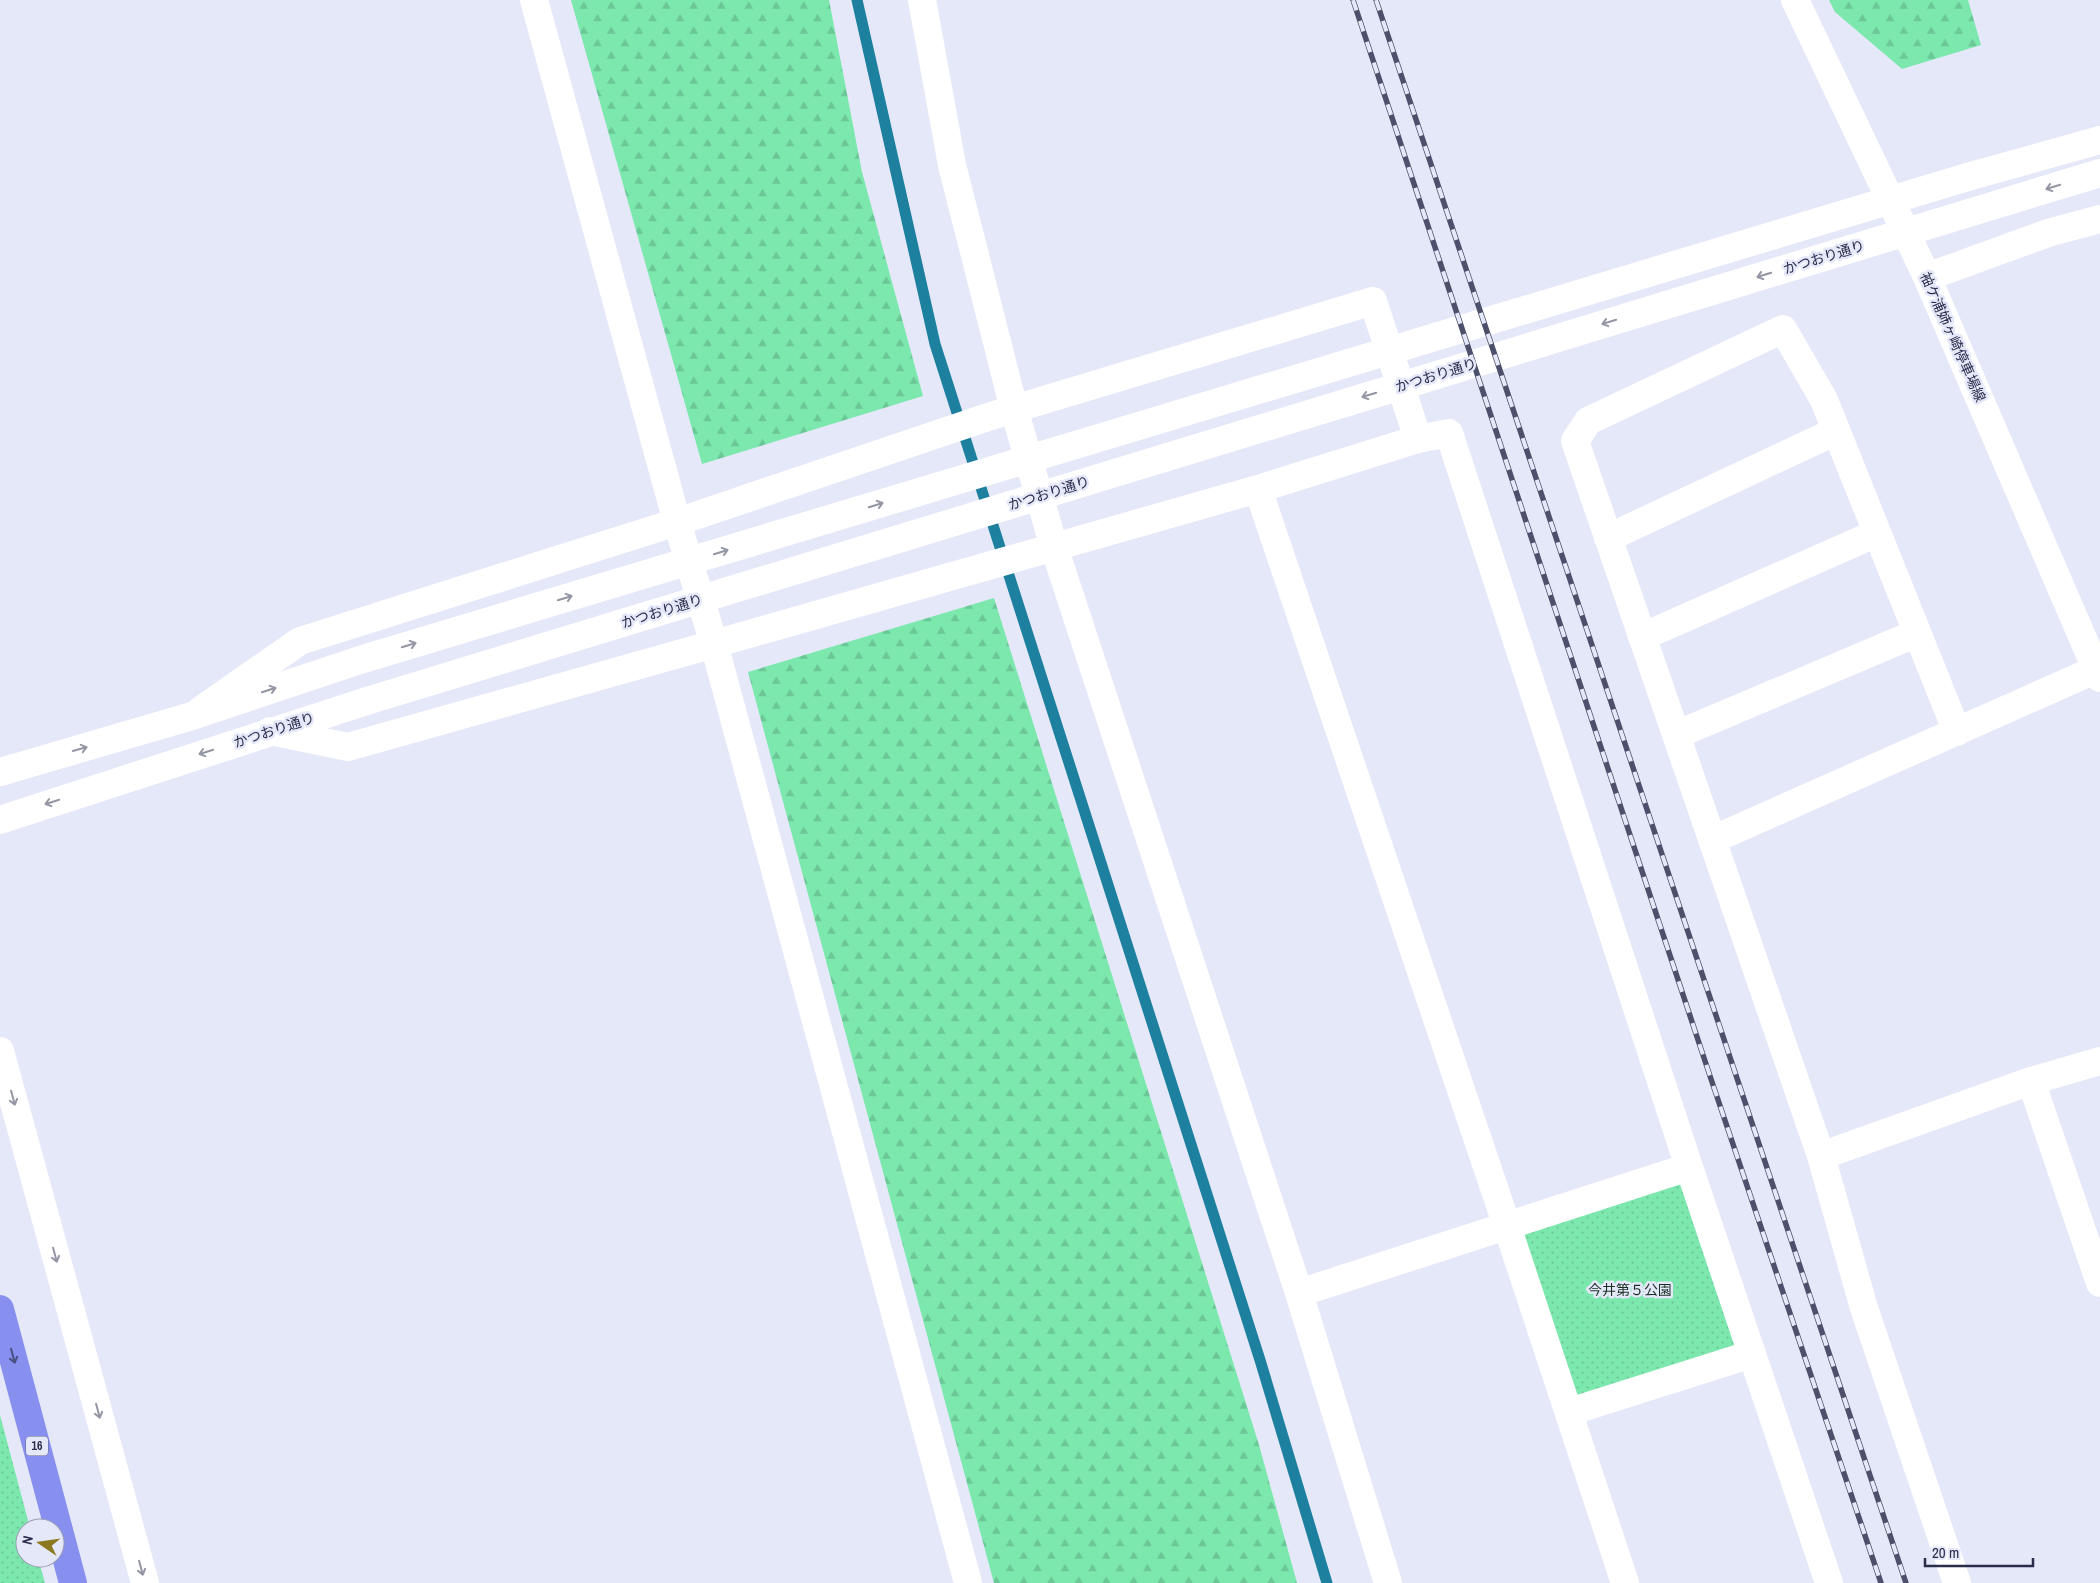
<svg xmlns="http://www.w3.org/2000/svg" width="2100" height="1583" font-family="'Archivo Narrow','Noto Sans JP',sans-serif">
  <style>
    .grass { fill: url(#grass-dots) }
    .forest { fill: url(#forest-firs) }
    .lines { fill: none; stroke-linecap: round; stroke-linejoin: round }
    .stream { stroke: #1d809e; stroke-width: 11 }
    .street { stroke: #fff; stroke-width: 28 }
    .secondary { stroke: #fff; stroke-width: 28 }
    .highway { stroke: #8790ef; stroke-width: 28 }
    .rail-casing { stroke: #4d506b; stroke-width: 5.5 }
    .rail { stroke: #e5e8f8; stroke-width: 4; stroke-dasharray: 11; stroke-linecap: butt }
    .oneway { stroke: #9496a4 }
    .oneway2 { stroke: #4a4f84 }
    .labels { text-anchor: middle; stroke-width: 5; stroke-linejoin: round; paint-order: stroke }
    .shield { fill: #e5e8f8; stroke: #61647e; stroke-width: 1 }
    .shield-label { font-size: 12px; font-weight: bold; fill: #292c4a }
    .street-label { font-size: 14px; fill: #292c4a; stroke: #e5e8f8 }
    .park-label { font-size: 14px; fill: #1a2f23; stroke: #e5e8f8 }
  </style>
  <defs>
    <pattern id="grass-dots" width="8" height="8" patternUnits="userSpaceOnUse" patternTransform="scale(1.25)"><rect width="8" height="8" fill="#7ce8ad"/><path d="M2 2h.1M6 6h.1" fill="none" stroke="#6bc796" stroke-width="1.8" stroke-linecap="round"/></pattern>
    <pattern id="forest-firs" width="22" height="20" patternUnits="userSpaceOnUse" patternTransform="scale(1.25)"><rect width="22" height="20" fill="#7ce8ad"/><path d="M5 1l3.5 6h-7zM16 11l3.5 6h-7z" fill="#6bc796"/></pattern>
  </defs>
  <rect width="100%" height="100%" fill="#e5e8f8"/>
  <path class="grass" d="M1689,1167L1752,1354L1569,1412L1507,1226Z
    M0,1415L30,1528H25V1558H38L45,1583H0Z"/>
  <path class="forest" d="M571,0H829L862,172L923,396L702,464Z
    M1829,0H1968L1981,45L1902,69L1835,12Z
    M994,598L1259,1445L1297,1583H994L748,672Z"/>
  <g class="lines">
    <path class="stream" d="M857,0L935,344L1260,1360L1327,1583"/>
    <path class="street" d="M534,0L677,522L714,644L1258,489L1418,439
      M922,0L952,165L1014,409L1054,547L1299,1293L1388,1583
      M1258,489L1507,1226L1625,1583
      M1608,538L1836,431
      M1642,637L1877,533
      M201,710L300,641L677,522L991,416L1373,301L1418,439L1449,433L1689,1167L1829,1583
      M270,731L348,747L714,644L968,1583
      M1957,732L1824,400L1783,329L1588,421L1575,441L1821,1156L1864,1308L1957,1583
      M1676,735L1917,633
      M1712,840L2097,669
      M0,1051L145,1583
      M2031,1081L2100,1283
      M1821,1156L2031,1081L2100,1061
      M1299,1293L1689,1167
      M1569,1412L1752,1354"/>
    <path class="secondary" d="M1795,0L1927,277L2100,678
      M1927,277L2048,233L2100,219
      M0,772L192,716L363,659L1971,176L2100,140
      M0,820L370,700L2100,173"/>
    <path class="highway" d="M0,1309L73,1583"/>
    <defs>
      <path id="rail" d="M1353,0L1710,1076L1881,1583
        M1376,0L1906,1583"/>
    </defs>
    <use href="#rail" class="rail-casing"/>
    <use href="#rail" class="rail"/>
  </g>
  <defs><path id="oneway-shaft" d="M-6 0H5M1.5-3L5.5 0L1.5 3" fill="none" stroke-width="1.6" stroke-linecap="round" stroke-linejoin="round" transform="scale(1.25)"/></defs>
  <g class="oneway">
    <use href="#oneway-shaft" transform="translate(2053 187) rotate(163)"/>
    <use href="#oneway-shaft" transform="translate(1764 275) rotate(163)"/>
    <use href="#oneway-shaft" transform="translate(1609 322) rotate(163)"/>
    <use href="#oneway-shaft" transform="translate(1369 395) rotate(163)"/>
    <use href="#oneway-shaft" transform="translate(876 505) rotate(-17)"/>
    <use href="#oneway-shaft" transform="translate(721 552) rotate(-17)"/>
    <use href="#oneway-shaft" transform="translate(565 598) rotate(-17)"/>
    <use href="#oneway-shaft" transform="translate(409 645) rotate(-17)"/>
    <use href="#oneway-shaft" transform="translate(269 690) rotate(-18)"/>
    <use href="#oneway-shaft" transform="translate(80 749) rotate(-16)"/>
    <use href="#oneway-shaft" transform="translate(206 752) rotate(162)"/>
    <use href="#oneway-shaft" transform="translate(52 802) rotate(162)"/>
    <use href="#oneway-shaft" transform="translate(13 1098) rotate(75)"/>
    <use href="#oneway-shaft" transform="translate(55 1255) rotate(75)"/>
    <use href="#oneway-shaft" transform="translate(98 1411) rotate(75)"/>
    <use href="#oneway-shaft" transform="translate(141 1568) rotate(75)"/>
  </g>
  <use class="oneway2" href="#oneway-shaft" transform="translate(13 1356) rotate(75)"/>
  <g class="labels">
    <rect class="shield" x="26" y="1436.5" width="22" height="19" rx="4"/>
    <g class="shield-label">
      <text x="37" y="1450">16</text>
    </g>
    <g class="street-label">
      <text transform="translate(1824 257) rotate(-17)" y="5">かつおり通り</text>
      <text transform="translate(1953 337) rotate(66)" y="5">袖ケ浦姉ヶ崎停車場線</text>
      <text transform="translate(1436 375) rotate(-17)" y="5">かつおり通り</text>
      <text transform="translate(1049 493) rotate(-17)" y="5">かつおり通り</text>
      <text transform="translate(662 611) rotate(-17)" y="5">かつおり通り</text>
      <text transform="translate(274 730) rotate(-18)" y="5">かつおり通り</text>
    </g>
    <g class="park-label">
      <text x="1630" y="1295">今井第５公園</text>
    </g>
  </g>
  <g transform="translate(40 1543) rotate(283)"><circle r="24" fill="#e5e8f8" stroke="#9a9db2"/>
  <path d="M0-4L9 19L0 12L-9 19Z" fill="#8a791e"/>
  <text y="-8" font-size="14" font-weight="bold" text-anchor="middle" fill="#292c4a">N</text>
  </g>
  <path d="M1925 1558v8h108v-8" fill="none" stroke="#292c4a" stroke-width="2.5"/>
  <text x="1932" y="1558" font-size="15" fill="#292c4a" stroke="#e5e8f8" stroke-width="4" paint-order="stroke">20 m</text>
</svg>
